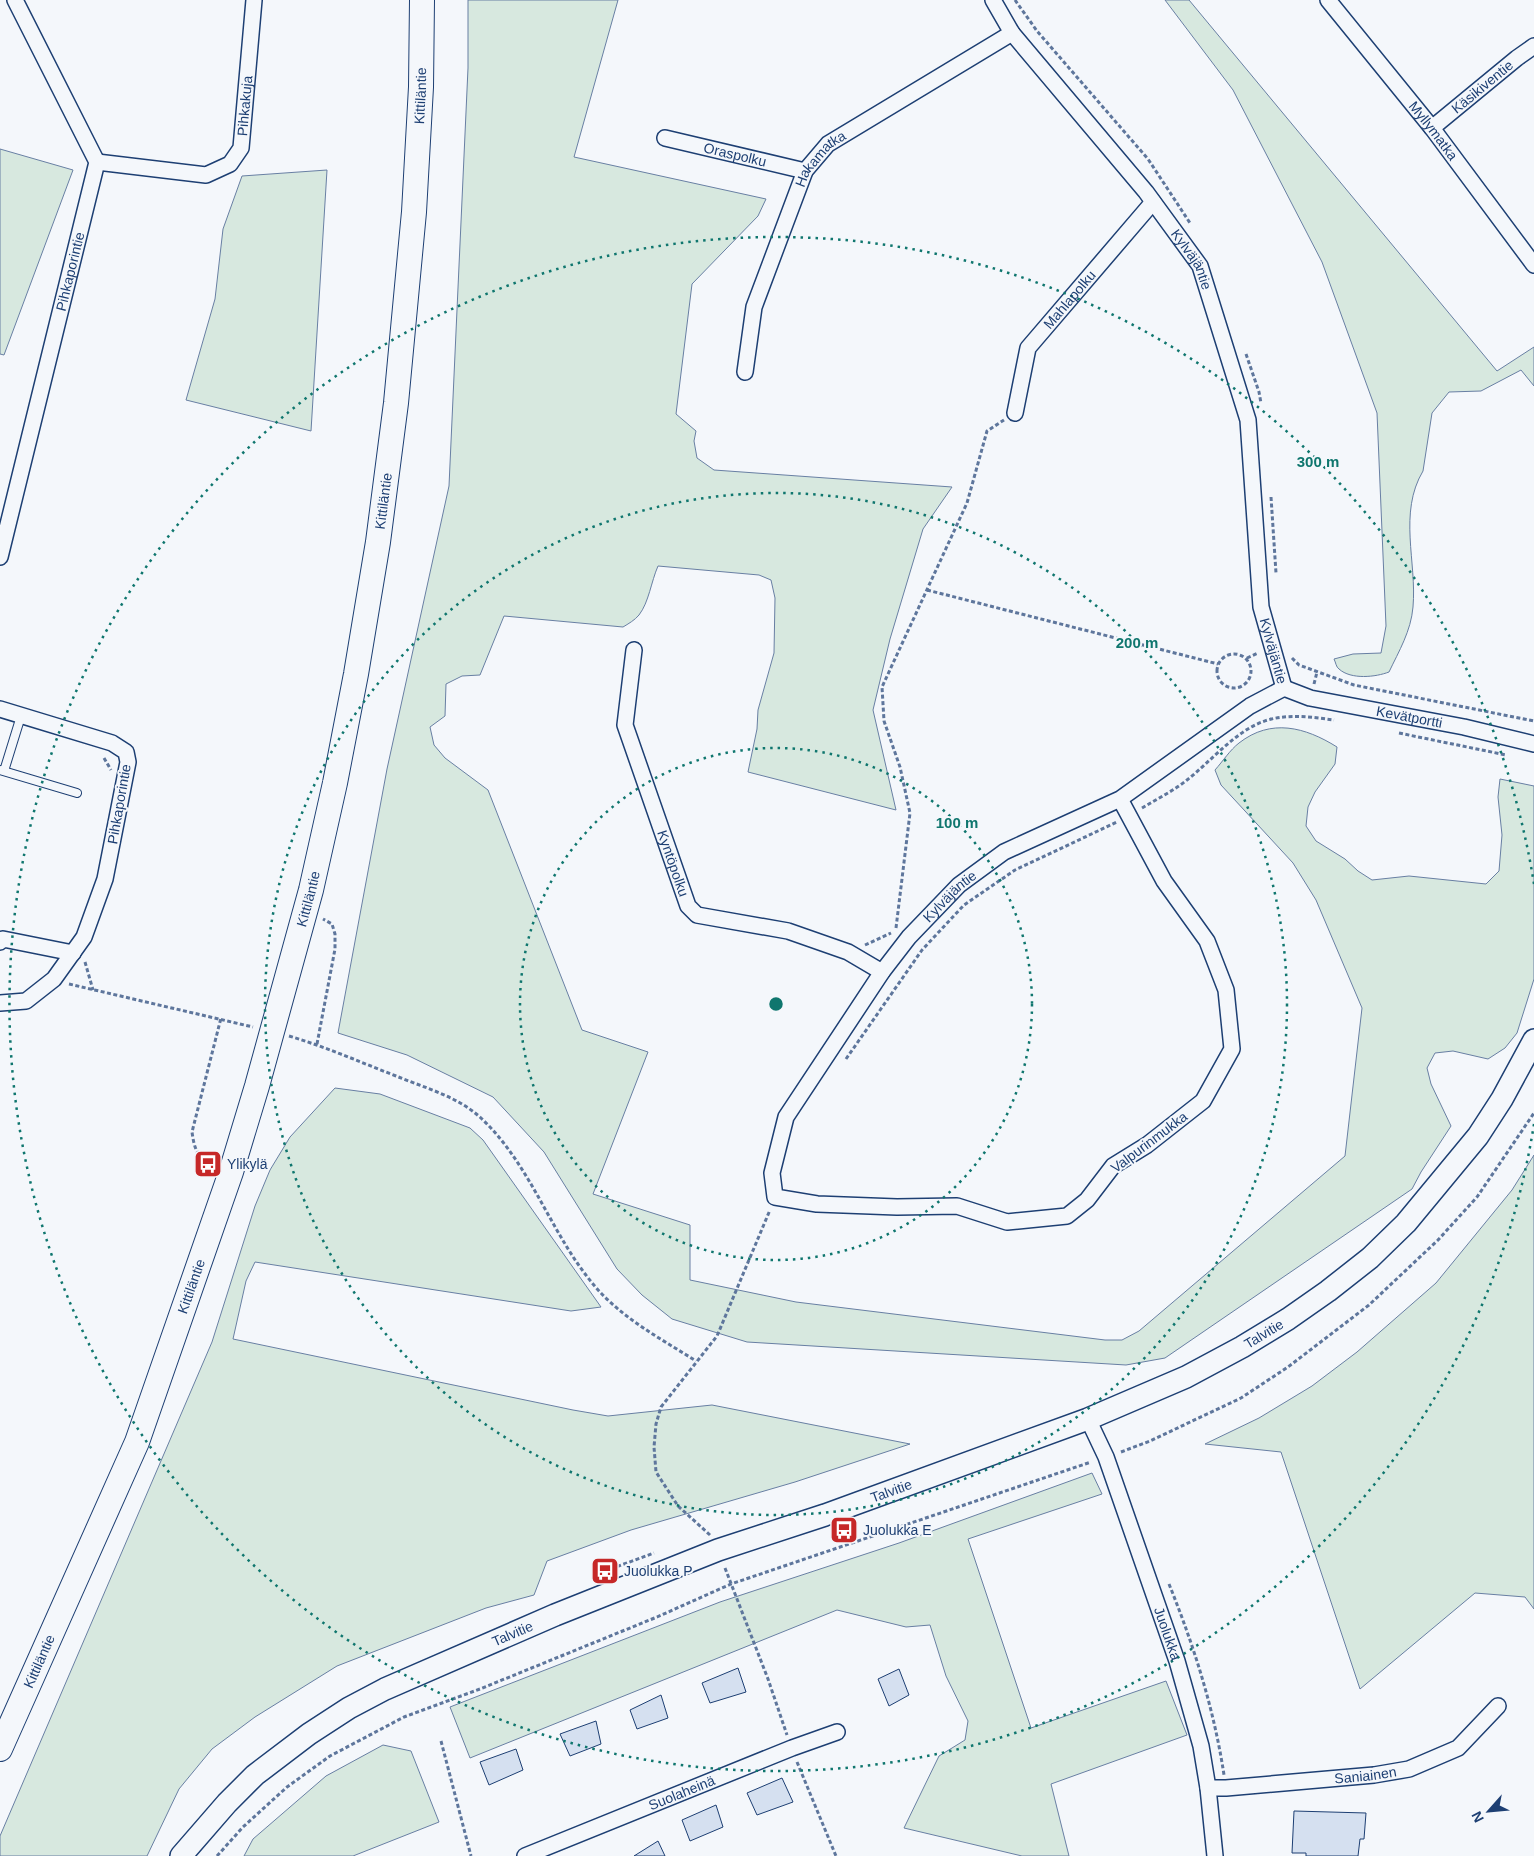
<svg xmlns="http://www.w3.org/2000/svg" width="1534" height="1856" font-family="Arial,sans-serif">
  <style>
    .green { fill: #d7e8df; stroke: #687fa3 }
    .building { fill: #d5e0f0; stroke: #1d3f73 }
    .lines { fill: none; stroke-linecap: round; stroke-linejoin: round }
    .lane-casing { stroke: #1d3f73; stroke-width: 10 }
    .street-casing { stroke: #1d3f73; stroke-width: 18 }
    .secondary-casing { stroke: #1d3f73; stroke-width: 24 }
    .primary-casing { stroke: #1d3f73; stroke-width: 26 }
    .path { stroke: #5e769c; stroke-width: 3; stroke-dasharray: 4 2.5; stroke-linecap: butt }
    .lane { stroke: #f4f7fb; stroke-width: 8 }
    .street { stroke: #f4f7fb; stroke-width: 15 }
    .secondary { stroke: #f4f7fb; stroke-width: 21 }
    .primary { stroke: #f4f7fb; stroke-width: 24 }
    .ring { fill: none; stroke: #0f766e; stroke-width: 2.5; stroke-dasharray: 2.5 5 }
    .labels { text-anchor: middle; stroke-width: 4; stroke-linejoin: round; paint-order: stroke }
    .street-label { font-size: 14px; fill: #1d3f73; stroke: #f4f7fb }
    .poi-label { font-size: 14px; fill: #1d3f73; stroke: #f4f7fb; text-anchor: start }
    .centre { fill: #0f766e; stroke: #f4f7fb; stroke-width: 2.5 }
    .ring-label { font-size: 15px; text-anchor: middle; font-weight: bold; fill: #0f766e; stroke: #f4f7fb; stroke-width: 4; stroke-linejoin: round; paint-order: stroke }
  </style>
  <rect width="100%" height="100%" fill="#f4f7fb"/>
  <path class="green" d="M468,0H618L574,157L766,199L758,216L692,284L676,414L696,431L694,441L697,458L714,470L952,487L923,529L890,639L873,710L896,810L748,772L757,729L758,710L774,653L775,598L771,580L759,575L658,566C651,582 649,602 639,615C635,620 628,624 623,627L504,616L480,675L462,676L446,684L445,716L430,727L434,745L445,758L488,790L582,1030L648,1052L593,1194L690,1225V1280L796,1302L1105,1340H1122L1139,1331L1345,1156L1362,1008L1316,900L1293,863L1221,785L1215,770C1223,761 1230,750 1239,743C1271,718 1305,727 1337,747L1335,764L1315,792L1308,807L1306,826L1316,841L1345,859L1358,871L1372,880L1409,876L1486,884L1499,871L1502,835L1498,797L1500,779L1534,786V979L1517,1033L1505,1048L1488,1059L1453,1051L1435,1053L1427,1068L1431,1084L1451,1126L1421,1172L1412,1189L1165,1358L1126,1365L747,1342L672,1319L642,1295L617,1269L544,1152L493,1097L407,1055L338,1033L387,769L449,486L468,68Z
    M1165,0H1189L1497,371L1534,347V386L1521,370L1481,391L1449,392L1432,413L1423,471C1398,513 1417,562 1413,607C1411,631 1399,651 1389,672C1376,677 1351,680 1339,669C1336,667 1336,663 1334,659L1353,654L1381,653L1386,626L1377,413L1322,262L1233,90Z
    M0,149L73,170L4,355L0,354Z
    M327,170L311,431L186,400L215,299L223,229L242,176Z
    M335,1088L380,1094L470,1128L483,1140L601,1307L571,1311L255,1262L246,1281L233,1339L573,1410L608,1416L712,1405L910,1444L795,1482L631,1530L547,1561L534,1595L486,1608L337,1666L255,1717L212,1749L179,1789L147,1856H0V1836L212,1342L255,1206L270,1170L290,1137Z
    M1534,1155V1609L1525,1597L1475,1593L1360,1689L1281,1452L1205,1444L1259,1418L1312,1386L1357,1352L1436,1283L1512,1190Z
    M1092,1473L1102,1494L968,1539L1031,1728L1166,1681L1187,1735L1051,1784L1069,1856H1022L904,1828L939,1756L965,1740L968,1721L946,1676L930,1625L906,1627L837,1610L470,1758L450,1707L720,1602L899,1543Z
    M383,1745L411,1751L439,1822L353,1856H244L253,1839L326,1776Z"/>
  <path class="building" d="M738,1668L746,1692L710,1703L702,1683Z
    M899,1669L909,1695L889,1706L878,1679Z
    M661,1695L668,1718L637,1729L630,1710Z
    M596,1721L601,1744L570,1756L560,1734Z
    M516,1749L523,1770L489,1785L480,1762Z
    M782,1778L793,1802L757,1815L747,1793Z
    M716,1805L723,1827L690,1841L682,1820Z
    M1294,1811L1366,1813L1364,1839H1360L1358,1856H1306V1853H1292Z
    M658,1841L665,1856H634Z"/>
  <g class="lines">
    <defs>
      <path id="lane" d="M0,770L77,793
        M4,771L21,716"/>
      <g id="street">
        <path id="s1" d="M993,0L1012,33L1146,192L1200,266L1248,420L1261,607L1284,688"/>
        <path id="s2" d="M1328,0L1432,128L1534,265"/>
        <path id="s3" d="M1432,128L1517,58L1534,46"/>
        <path id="s4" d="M665,138L805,171"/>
        <path id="s5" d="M97,162L206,175L230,164L241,148L254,0"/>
        <path id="s6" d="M745,372L754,307L805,171L828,144L1012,33"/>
        <path id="s7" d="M1015,413L1028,348L1153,202"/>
        <path id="s8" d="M0,557L97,162L15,0"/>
        <path id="s9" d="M634,650L625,725L688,906L697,915L788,931L848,952L882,972"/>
        <path id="s10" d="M1284,688L1310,698L1464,727L1534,744"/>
        <path d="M0,709L112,743L126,752L128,762L105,879L84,937L54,979L26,1001L0,1003"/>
        <path id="s11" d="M1120,799L1164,881L1207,941L1226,990L1232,1049L1203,1101L1147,1145L1113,1166L1087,1200L1067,1216L1007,1222L957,1206L897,1207L817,1204L775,1197L772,1173L786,1117L882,972L909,937L959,885L1004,852L1120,799L1250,706L1284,688"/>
        <path d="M0,942L3,939L73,953"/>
        <path id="s12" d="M1088,1419L1106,1457L1177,1661L1201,1746L1208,1788L1215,1856"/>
        <path id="s13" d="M1208,1788H1226L1374,1775L1409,1769L1458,1748L1498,1706"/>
        <path id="s14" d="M525,1856L792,1748L837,1732"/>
      </g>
      <g id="secondary">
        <path id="s15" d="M181,1856L227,1803L255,1775L309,1734L349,1708L385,1689L555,1615L718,1550L825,1515L1088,1419L1186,1377L1242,1347L1288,1319L1328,1291L1370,1258L1406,1223L1478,1136L1502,1099L1534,1040"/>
      </g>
      <g id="primary">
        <path id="s16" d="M0,1749L137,1442L231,1172L257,1086L311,890L335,783L356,674L378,542L396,403L414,212L421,87L422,0"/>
      </g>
    </defs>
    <use href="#lane" class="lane-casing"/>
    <use href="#street" class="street-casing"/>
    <use href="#secondary" class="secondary-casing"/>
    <use href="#primary" class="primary-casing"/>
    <path class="path" d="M1015,0L1037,31L1148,159L1190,223
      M1246,354L1259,392L1261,403
      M1271,497L1276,573
      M927,590L1218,664
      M1217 671a17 17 0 1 1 34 0a17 17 0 1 1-34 0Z
      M1247,658L1258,653
      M1292,658L1299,665L1354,685L1534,721
      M1314,684L1317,672
      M1399,733L1506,755
      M104,758L111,770
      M1142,808C1157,799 1173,791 1187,780C1210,762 1235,732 1262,722C1285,713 1311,717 1334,720
      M896,928L910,813L900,767L884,721L882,687L967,503L987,431L1004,420
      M865,945L891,933
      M85,962L93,990
      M69,984L253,1027
      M289,1036C326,1047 360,1062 396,1076C425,1088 460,1097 483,1120C534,1169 553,1241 600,1292C627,1321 663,1340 696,1361
      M317,1044L335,949V934L332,924L323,919
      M846,1059L922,950L964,905L1015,870L1117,822
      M208,1164C196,1155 194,1146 192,1132L221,1018
      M1121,1452L1150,1441L1241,1398L1288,1367L1369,1305L1438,1240L1477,1197L1534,1113
      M710,1535L678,1506L656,1472L654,1447L656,1424L661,1407L717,1336L770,1210
      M725,1568L768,1679L787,1735
      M605,1571L654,1553
      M1169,1584C1194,1646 1214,1709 1224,1775
      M441,1741L471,1856
      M797,1762L836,1856
      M217,1856L243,1827L287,1787L330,1756L404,1717L480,1689L657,1617L731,1584L1091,1462"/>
    <use href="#lane" class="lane"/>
    <use href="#street" class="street"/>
    <use href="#secondary" class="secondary"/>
    <use href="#primary" class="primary"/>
  </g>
  <g class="ring">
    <circle cx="776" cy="1004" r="256"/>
    <circle cx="776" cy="1004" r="511"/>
    <path d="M1534 1124A767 767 0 1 1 1534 884"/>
  </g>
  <defs>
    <symbol id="bus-square" viewBox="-11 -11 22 22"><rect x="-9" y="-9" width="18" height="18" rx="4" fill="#c62828" stroke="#f4f7fb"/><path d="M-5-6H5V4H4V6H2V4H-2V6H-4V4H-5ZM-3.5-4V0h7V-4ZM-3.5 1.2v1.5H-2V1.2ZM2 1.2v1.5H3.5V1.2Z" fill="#fff"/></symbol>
  </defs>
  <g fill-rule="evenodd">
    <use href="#bus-square" x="192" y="1148" width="32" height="32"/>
    <use href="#bus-square" x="828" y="1514" width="32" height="32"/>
    <use href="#bus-square" x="589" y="1555" width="32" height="32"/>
  </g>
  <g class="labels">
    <g class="street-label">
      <text dy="5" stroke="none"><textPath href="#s3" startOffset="65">Käsikiventie</textPath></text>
      <text dy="5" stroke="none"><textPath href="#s16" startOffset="1718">Kittiläntie</textPath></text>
      <text dy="5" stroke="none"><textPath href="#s5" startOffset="198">Pihkakuja</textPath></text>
      <text dy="5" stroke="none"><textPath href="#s2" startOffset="168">Myllymatka</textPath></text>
      <text dy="5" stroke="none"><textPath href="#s4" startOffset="72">Oraspolku</textPath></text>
      <text dy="5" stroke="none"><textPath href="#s6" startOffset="230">Hakamatka</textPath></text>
      <text dy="5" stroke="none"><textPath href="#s1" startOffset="328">Kylväjäntie</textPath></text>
      <text dy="5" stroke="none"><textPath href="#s8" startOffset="294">Pihkaporintie</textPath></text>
      <text dy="5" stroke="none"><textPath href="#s7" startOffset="130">Mahlapolku</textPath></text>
      <text dy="5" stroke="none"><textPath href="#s16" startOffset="1311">Kittiläntie</textPath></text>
      <text dy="5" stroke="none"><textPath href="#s1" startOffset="732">Kylväjäntie</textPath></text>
      <text dy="5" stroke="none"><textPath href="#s10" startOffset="129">Kevätportti</textPath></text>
      <text transform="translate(119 804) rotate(-80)" y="5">Pihkaporintie</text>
      <text dy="5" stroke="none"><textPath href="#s9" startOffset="222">Kyntöpolku</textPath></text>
      <text dy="5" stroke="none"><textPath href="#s11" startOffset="1171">Kylväjäntie</textPath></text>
      <text dy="5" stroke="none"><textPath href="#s16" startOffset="906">Kittiläntie</textPath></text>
      <text transform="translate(1149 1142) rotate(-37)" y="5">Valpurinmukka</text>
      <text dy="5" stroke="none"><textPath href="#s16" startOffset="501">Kittiläntie</textPath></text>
      <text dy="5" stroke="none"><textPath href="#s15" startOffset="1215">Talvitie</textPath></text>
      <text dy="5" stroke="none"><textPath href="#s15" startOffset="810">Talvitie</textPath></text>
      <text dy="5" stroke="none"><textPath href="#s15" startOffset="405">Talvitie</textPath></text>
      <text dy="5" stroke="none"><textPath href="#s12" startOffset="229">Juolukka</textPath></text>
      <text dy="5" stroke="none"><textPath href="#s16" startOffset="96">Kittiläntie</textPath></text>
      <text dy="5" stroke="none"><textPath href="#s13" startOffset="158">Saniainen</textPath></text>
      <text dy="5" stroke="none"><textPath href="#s14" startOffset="169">Suolaheinä</textPath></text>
    </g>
    <g class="poi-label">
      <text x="227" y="1169">Ylikylä</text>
      <text x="863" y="1535">Juolukka E</text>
      <text x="624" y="1576">Juolukka P</text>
    </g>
  </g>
  <circle cx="776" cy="1004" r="8" class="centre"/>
  <g class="ring-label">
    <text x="1318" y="467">300 m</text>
    <text x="1137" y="648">200 m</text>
    <text x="957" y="828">100 m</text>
  </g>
  <g transform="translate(1489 1811) rotate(243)" stroke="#f4f7fb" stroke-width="4" paint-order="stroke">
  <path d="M0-4L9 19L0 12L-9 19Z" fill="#1d3f73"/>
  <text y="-8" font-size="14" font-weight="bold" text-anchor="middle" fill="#1d3f73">N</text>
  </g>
</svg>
